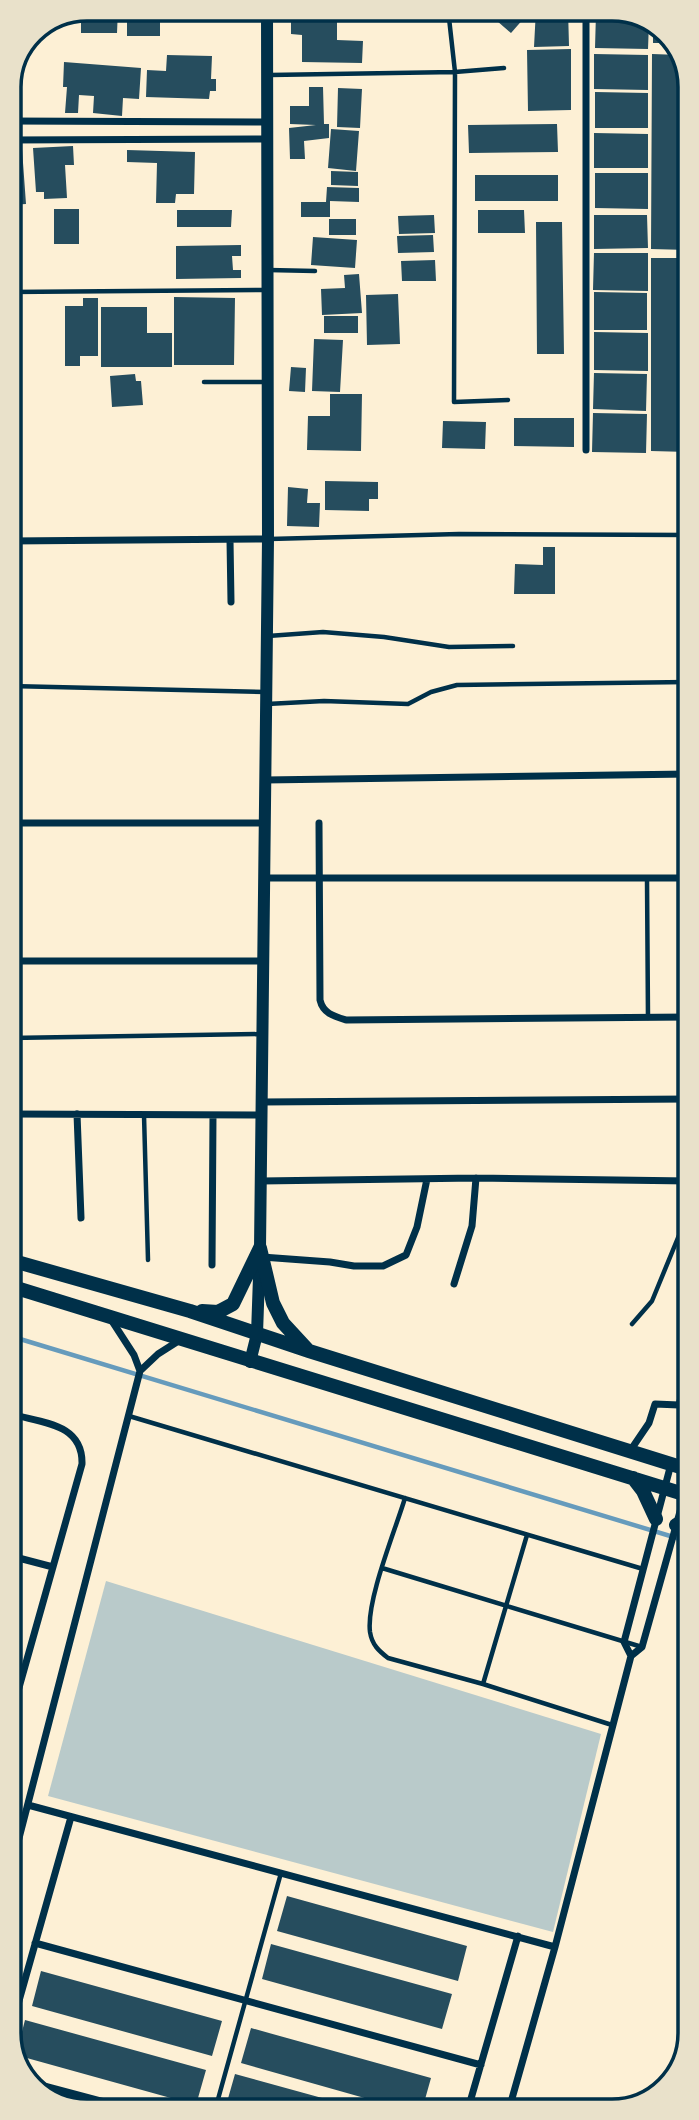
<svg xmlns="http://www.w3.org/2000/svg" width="699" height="2120" font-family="'Roboto Condensed',sans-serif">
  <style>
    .green { fill: #b9caca }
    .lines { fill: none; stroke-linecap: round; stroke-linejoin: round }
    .stream { stroke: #669bbc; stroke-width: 4.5 }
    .building { fill: #264d5e }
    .service { stroke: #003049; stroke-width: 4.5 }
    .minor { stroke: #003049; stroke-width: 7 }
    .tertiary { stroke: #003049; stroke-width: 12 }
    .secondary { stroke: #003049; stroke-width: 14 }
    .rim { fill: none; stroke: #003049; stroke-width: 3.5 }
  </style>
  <rect width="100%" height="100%" fill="#fdf0d5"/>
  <path class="green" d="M106,1581L601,1734L553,1932L48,1796Z"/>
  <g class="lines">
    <path class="stream" d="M10,1336L690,1542"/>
  </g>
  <path class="building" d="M87,9H118L117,33H81V11Z
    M127,9H160V36H127Z
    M318,9H363L362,18L317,16Z
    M478,9H532L511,33L489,14L487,16Z
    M536,9H568L569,46L534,47Z
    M596,13L630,14L649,22L648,49L595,48Z
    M291,18L337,19V40L363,41L362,63L302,62V35L291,34Z
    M653,24L663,28L673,43H653Z
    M571,49V110L528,111L527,50Z
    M594,54L648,55V90L594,89Z
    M652,54L680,55L688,67V250L651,249Z
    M167,55L212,56L211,79H216V91H210L209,99L146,97L147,70L166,71Z
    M64,62L141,68L139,99L123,98L122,116L93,113L94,96L79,95L78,113H65L67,87H63Z
    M16,67L15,86L21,87L20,110H9V82Z
    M309,87H323L324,124H329V138L304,141L305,159H290L289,128L316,125L290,124V106H309Z
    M338,88L362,89L360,128L337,127Z
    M595,92L648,93V128H595Z
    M557,124L558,152L469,153L468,125Z
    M331,129L359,131L356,171L328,168Z
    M594,133L648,134V168H594Z
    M73,146L74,165H65L67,198L44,199V192H36L33,148Z
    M22,149L26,204L9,205V150Z
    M127,150L195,152L194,194H176L175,203H156L157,163L127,162Z
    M331,171L358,172V186L331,185Z
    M595,173H648V209L595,208Z
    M475,175H558V201H475Z
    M327,187L359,188V202L330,201V217H301V202H326Z
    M54,209H79V244H54Z
    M177,210H232L231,227H177Z
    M478,210H524L525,233H478Z
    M434,215L435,233L399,234L398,216Z
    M594,215H647L648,248L594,249Z
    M329,219H356V235H329Z
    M536,222H562L564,354H537Z
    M433,235L434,252L398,253L397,236Z
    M313,237L357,240L355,268L311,265Z
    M241,245V256H232L233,270H241V278L176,279V246Z
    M594,253H648V291L593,290Z
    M651,258H688V452L651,451Z
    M435,260L436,281H402L401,261Z
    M359,274L362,313L322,315L321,289L345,288L344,275Z
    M594,292L647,293V330H594Z
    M398,294L400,344L367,345L366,295Z
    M174,297L235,298L234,365H174Z
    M83,298H98V356H80V366H65V306H83Z
    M101,307H147V333H172V367H101Z
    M324,316H358V333H324Z
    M594,332L648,333V371L594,370Z
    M314,339L343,340L340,392L312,391Z
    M291,367L306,368L305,392L289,391Z
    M594,373L647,374L646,411L593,409Z
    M135,374L136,381H141L143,405L112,407L110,376Z
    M330,394H362L361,451L307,450L308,416H330Z
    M593,413L647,414L646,453L592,452Z
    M514,418H574V447L514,446Z
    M443,421L486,422L485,449L442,448Z
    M325,481L378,482V499H369V511L325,510Z
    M288,487L308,489L307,503H320L319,527L287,526Z
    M543,547H555V594H514L515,564L543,565Z
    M287,1896L467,1946L458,1981L277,1931Z
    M271,1944L452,1994L442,2029L262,1979Z
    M41,1971L222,2021L212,2056L32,2006Z
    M25,2020L206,2070L196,2105L16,2055Z
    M251,2028L431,2078L422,2110H407L241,2063Z
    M235,2074L362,2109L361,2110L225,2109Z"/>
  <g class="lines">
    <path class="service" d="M448,9L455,72L454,402L508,400
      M270,75L455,72L504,68
      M268,270L315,271
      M9,292L266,290
      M204,382H267
      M269,539L459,534L688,535
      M268,636L323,632L384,637L449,647L513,646
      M10,686L266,692
      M267,704L324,701L408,704L431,692L457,685L688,682
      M647,879L648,1018
      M10,1038L262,1034
      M144,1115L148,1260
      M632,1324L652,1301L689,1211
      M129,1416L643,1569
      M405,1498C395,1531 366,1601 370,1632C372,1645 379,1651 388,1658L483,1684L612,1725
      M382,1568L642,1647
      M483,1684L527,1535
      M215,2110L281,1873"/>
    <path class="minor" d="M9,121L266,122
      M9,140L267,139
      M586,450V9
      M230,540L231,602
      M9,541L268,539
      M265,780L689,774
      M10,823H265
      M319,823L320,1000C323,1013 333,1016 346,1020L689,1017
      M264,878H689
      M10,961H263
      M262,1102L689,1099
      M10,1114L262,1115
      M77,1114L81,1218
      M261,1181L476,1178L689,1181
      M262,1257L330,1262L354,1266H383L406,1255L417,1227L427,1179
      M212,1265L213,1115
      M454,1284L472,1226L476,1178
      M112,1321L134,1355L140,1371
      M11,1414C42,1423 83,1423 82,1464L11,1716
      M630,1451L649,1423L655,1404L679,1405L689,1368
      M11,1556L53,1567
      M631,1656L624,1642L671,1464
      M28,1805L555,1947
      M11,1869L140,1371L158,1354L180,1340
      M35,1943L481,2065
      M11,2029L71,1817
      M29,2082L138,2111
      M468,2109L518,1936
      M509,2109L555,1947L631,1656L642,1647L690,1476"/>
    <path class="tertiary" d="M250,1362L257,1334L260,1248L268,539L267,9"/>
    <path class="secondary" d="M260,1248L273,1303L283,1323L307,1349
      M10,1260L190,1311L309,1351L690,1470
      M10,1286L690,1496
      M202,1311L218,1312L233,1304L260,1248
      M633,1478L643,1491L656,1519
      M676,1525L690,1517"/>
  </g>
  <path d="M0 0H699V2120H0ZM87 21H612A66 66 0 0 1 678 87V2033A66 66 0 0 1 612 2099H87A66 66 0 0 1 21 2033V87A66 66 0 0 1 87 21Z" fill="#e9e1ca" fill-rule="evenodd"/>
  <path class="rim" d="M87 21H612A66 66 0 0 1 678 87V2033A66 66 0 0 1 612 2099H87A66 66 0 0 1 21 2033V87A66 66 0 0 1 87 21Z"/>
</svg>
